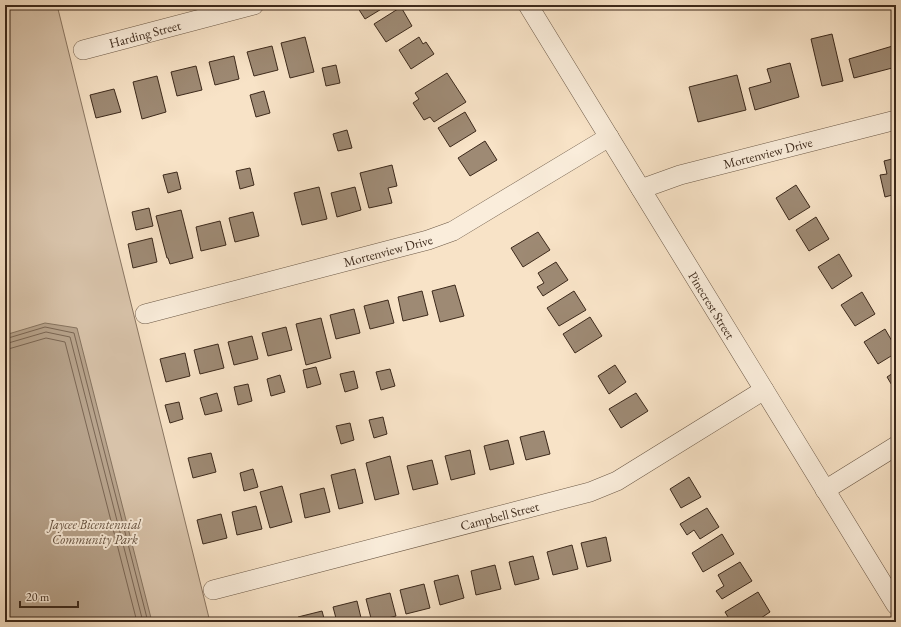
<svg xmlns="http://www.w3.org/2000/svg" width="901" height="627" font-family="'EB Garamond',serif">
  <style>
    .green { fill: #d8c3aa; stroke: #8a7662 }
    .water { fill: #b8a48d; stroke: #86735f }
    .lines { fill: none; stroke-linecap: round; stroke-linejoin: round }
    .shore { stroke: #7a6654; stroke-width: 1 }
    .building { fill: #9e8a74; stroke: #3c291b }
    .minor-casing { stroke: #6b5846; stroke-width: 20 }
    .minor { stroke: #faeddb; stroke-width: 19 }
    .labels { text-anchor: middle; stroke-width: 4; stroke-linejoin: round; paint-order: stroke }
    .street-label { font-size: 13px; fill: #3c291b; stroke: #faeddb }
    .park-label { font-size: 13px; font-style: italic; fill: #63503f; stroke: #faeddb }
  </style>
  <rect width="100%" height="100%" fill="#f8e3c7"/>
  <filter id="stains"><feTurbulence type="fractalNoise" baseFrequency=".005" numOctaves="4"/><feColorMatrix values="0 0 0 0 .2 0 0 0 0 .09 0 0 0 0 .02 0 0 0 .5 -.17"/></filter>
  <radialGradient id="worn" r=".72"><stop offset=".6" stop-color="#630" stop-opacity="0"/><stop offset="1" stop-color="#630" stop-opacity=".3"/></radialGradient>
  <path class="green" d="M5,5H57L210,622H5Z"/>
  <path class="water" d="M45,323L77,328L152,622H6L5,620V335Z"/>
  <g class="lines">
    <path class="shore" d="M5,339L45,327L74,333L148,622
      M5,344L46,332L70,337L143,622
      M5,350L46,338L65,342L137,622"/>
  </g>
  <path class="building" d="M356,5H388L365,19Z
    M401,7L412,26L386,42L374,24Z
    M832,34L843,81L822,86L811,39Z
    M305,37L314,72L290,78L281,43Z
    M419,37L423,44L426,42L434,54L411,69L399,50Z
    M896,45V67L854,78L849,59Z
    M272,46L278,70L254,76L247,52Z
    M234,56L239,79L215,85L209,62Z
    M790,63L799,97L755,110L749,88L771,82L767,69Z
    M336,65L340,83L326,86L322,68Z
    M196,66L202,90L177,96L171,72Z
    M447,73L466,102L434,122L430,117L424,120L413,103L419,99L415,93Z
    M737,75L746,110L698,122L689,87Z
    M157,76L166,112L142,119L133,82Z
    M114,89L121,112L96,118L90,95Z
    M264,91L270,113L256,117L250,95Z
    M465,112L476,131L450,147L438,128Z
    M347,130L352,148L338,151L333,134Z
    M485,141L497,160L470,176L458,158Z
    M896,158V194L885,197L880,175L887,174L884,161Z
    M392,165L397,186L388,188L392,203L369,208L360,173Z
    M250,168L254,185L240,189L236,171Z
    M177,172L181,189L168,193L163,175Z
    M796,185L810,207L789,220L776,198Z
    M319,187L327,219L302,225L294,193Z
    M355,187L361,210L337,217L331,193Z
    M149,208L153,226L136,230L132,212Z
    M181,210L193,258L170,264L168,258H167L156,216Z
    M253,212L259,236L235,242L229,218Z
    M816,217L829,239L809,251L796,230Z
    M220,221L226,245L201,251L196,227Z
    M538,232L550,250L523,267L511,248Z
    M152,238L157,262L133,268L128,244Z
    M839,254L852,276L832,289L818,267Z
    M556,262L568,280L543,296L537,287L544,283L538,273Z
    M455,285L464,316L440,322L432,291Z
    M422,291L428,315L403,321L398,297Z
    M574,291L586,310L559,326L547,308Z
    M862,292L875,314L855,326L841,305Z
    M388,300L394,323L370,329L364,306Z
    M354,309L360,333L336,339L330,315Z
    M590,317L602,336L575,353L563,334Z
    M321,318L331,358L306,365L296,324Z
    M286,327L292,350L268,356L262,333Z
    M885,329L896,348V353L878,364L864,342Z
    M252,336L258,359L234,365L228,342Z
    M218,344L224,368L200,374L194,350Z
    M185,353L190,376L166,382L160,359Z
    M615,365L626,382L609,394L598,376Z
    M316,367L321,384L307,388L303,370Z
    M390,369L395,386L381,390L376,372Z
    M354,371L358,388L345,392L340,374Z
    M896,371V392L887,377Z
    M280,375L285,392L271,396L267,379Z
    M248,384L252,401L238,405L234,387Z
    M217,393L222,411L205,415L200,398Z
    M636,393L648,411L621,428L609,409Z
    M179,402L183,419L170,423L165,405Z
    M383,417L387,434L374,438L369,420Z
    M350,423L354,440L341,444L336,426Z
    M544,431L550,454L526,460L520,437Z
    M508,440L514,464L490,470L484,446Z
    M470,450L475,474L451,480L445,456Z
    M211,453L216,472L193,478L188,458Z
    M390,456L399,494L375,500L366,463Z
    M432,460L438,484L413,490L407,466Z
    M253,469L258,487L244,491L240,473Z
    M355,469L363,503L339,509L331,475Z
    M689,477L701,497L681,508L670,489Z
    M282,486L292,522L270,528L260,492Z
    M324,488L330,512L305,518L300,494Z
    M256,506L262,529L237,535L232,512Z
    M707,508L719,527L700,539L694,530L687,535L680,524Z
    M221,514L227,538L203,544L197,520Z
    M722,534L734,554L703,572L692,553Z
    M606,537L611,561L587,567L581,543Z
    M572,545L578,569L553,575L547,552Z
    M533,556L539,579L515,585L509,562Z
    M740,562L752,581L722,599L716,591L724,586L718,575Z
    M495,565L501,589L476,595L471,571Z
    M458,575L464,598L440,605L434,581Z
    M424,584L430,608L406,614L400,590Z
    M758,592L770,612L755,622H731L725,612Z
    M390,593L396,616L372,622L366,599Z
    M357,601L362,622H337L333,607Z
    M322,611L325,622H299L298,617Z
    M289,619L290,622H278Z"/>
  <g class="lines">
    <defs>
      <g id="minor">
        <path id="s1" d="M528,5L896,605"/>
        <path id="s2" d="M83,50L254,5"/>
        <path id="s3" d="M641,189L680,175L896,120"/>
        <path id="s4" d="M145,314L428,240L453,231L609,137"/>
        <path d="M825,490L896,446"/>
        <path id="s5" d="M213,590L590,492L617,481L764,390"/>
      </g>
    </defs>
    <use href="#minor" class="minor-casing"/>
    <use href="#minor" class="minor"/>
  </g>
  <g class="labels">
    <g class="street-label">
      <text dy="5" stroke="none"><textPath href="#s2" startOffset="64">Harding Street</textPath></text>
      <text dy="5" stroke="none"><textPath href="#s3" startOffset="132">Mortenview Drive</textPath></text>
      <text dy="5" stroke="none"><textPath href="#s4" startOffset="251">Mortenview Drive</textPath></text>
      <text dy="5" stroke="none"><textPath href="#s1" startOffset="352">Pinecrest Street</textPath></text>
      <text dy="5" stroke="none"><textPath href="#s5" startOffset="296">Campbell Street</textPath></text>
    </g>
    <g class="park-label">
      <text x="95" y="529">Jaycee Bicentennial<tspan x="95" dy="15">Community Park</tspan></text>
    </g>
  </g>
  <rect width="901" height="627" fill="none" stroke="#f8e3c7" stroke-width="20"/>
  <rect x="6" y="6" width="889" height="615" fill="none" stroke="#3c291b" stroke-width="2"/>
  <rect x="10" y="10" width="881" height="607" fill="none" stroke="#3c291b"/>
  <path d="M20 601v6h58v-6" fill="none" stroke="#3c291b" stroke-width="2"/>
  <text x="26" y="601" font-size="12" fill="#3c291b" stroke="#faeddb" stroke-width="3" paint-order="stroke">20 m</text>
  <rect width="100%" height="100%" filter="url(#stains)"/>
  <rect width="100%" height="100%" fill="url(#worn)"/>
</svg>
